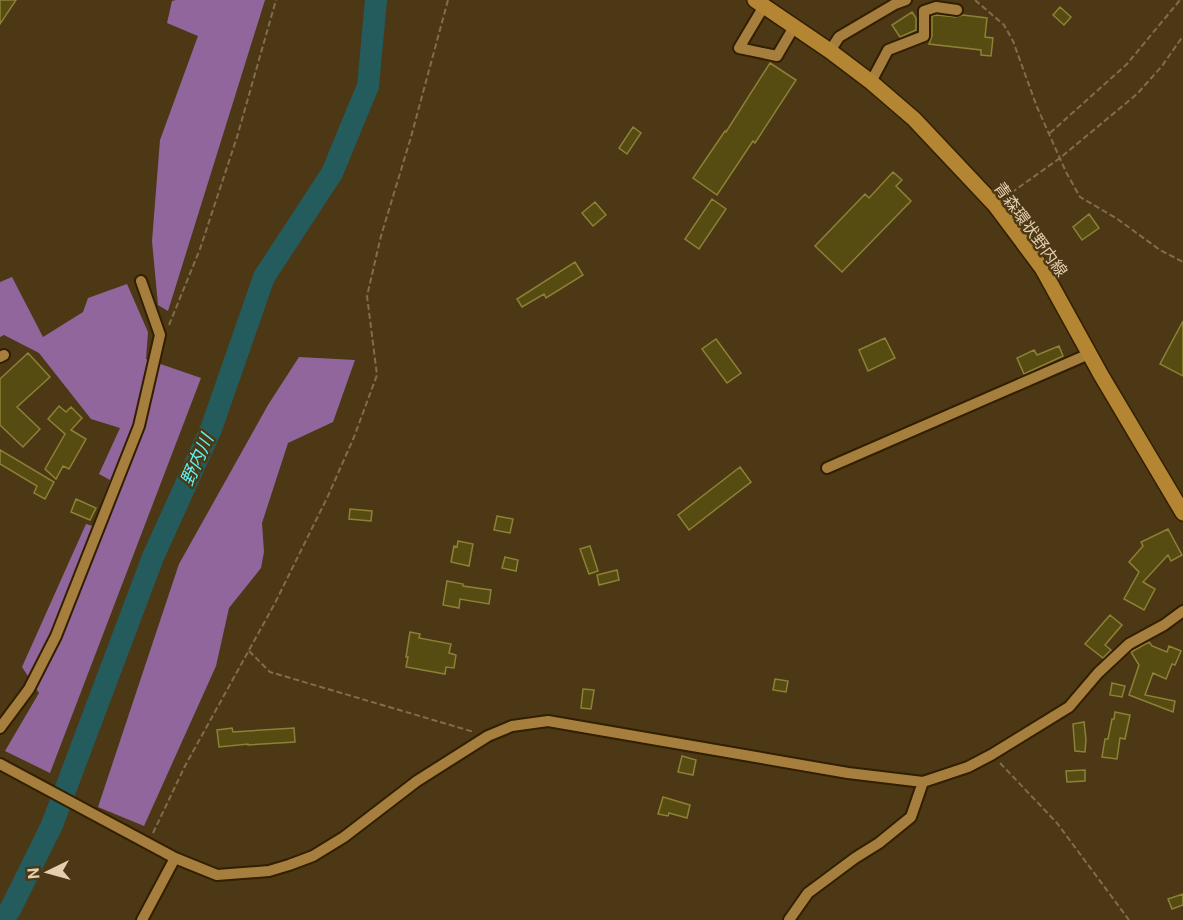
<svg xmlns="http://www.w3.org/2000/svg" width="1183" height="920" font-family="Roboto,'Noto Sans JP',sans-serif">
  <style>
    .forest { fill: #91669d }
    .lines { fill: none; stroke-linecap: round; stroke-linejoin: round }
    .river { stroke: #245b5d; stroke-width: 22 }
    .building { fill: #564c11; stroke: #8e8037; stroke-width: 1.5 }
    .minor-casing { stroke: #311f00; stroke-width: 14 }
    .major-casing { stroke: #311f00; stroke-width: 18 }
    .path { stroke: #816d4b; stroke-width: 2; stroke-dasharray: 6 3; stroke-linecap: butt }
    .minor { stroke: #a67f3e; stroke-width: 10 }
    .major { stroke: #b48633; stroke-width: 15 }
    .labels { text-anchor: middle; stroke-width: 5; stroke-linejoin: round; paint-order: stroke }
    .street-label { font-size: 16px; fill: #e3cfaf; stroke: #4c3815 }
    .water-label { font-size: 18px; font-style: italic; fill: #5cf2f8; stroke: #4c3815 }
  </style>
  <rect width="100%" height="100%" fill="#4c3815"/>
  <path class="forest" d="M176,0H265L168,311L158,305L152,241L160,140L198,36L167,23L172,1Z
    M12,277L43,337L83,312L88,298L127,284L148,332L146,359L201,378L50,773L5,751L39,693L22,667L86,524L93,526L110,480L99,474L120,428L91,419L39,353L4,335L0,337V282Z
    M299,357L355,360L333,422L288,443L262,523L264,552L261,568L229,608L216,666L144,826L98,807L179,564L268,405Z"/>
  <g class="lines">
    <path class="river" d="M3,920L11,908L52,825L153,557L211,429L264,277L332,173L368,86L376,0"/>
  </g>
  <path class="building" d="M0,0H16L0,24Z
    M1060,7L1071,17L1064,25L1053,15Z
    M912,12L916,18V30L900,37L892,25Z
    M937,15L956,17L963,15L987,18L985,37L993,38L991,56L981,55V50L929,44L932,36V16Z
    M770,63L796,80L755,143L753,141L717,195L693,178L725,131L726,132Z
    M633,127L641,133L627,154L619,148Z
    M893,172L902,180L896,186L911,201L842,272L815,246L865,194L869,198Z
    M712,199L726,209L699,249L685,239Z
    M595,202L606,215L593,226L582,213Z
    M1089,214L1099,228L1082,240L1073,227Z
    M575,262L583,275L546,298L544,294L522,307L517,299Z
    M1183,321V376L1160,364Z
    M885,338L895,358L868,371L859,350Z
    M716,339L741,373L727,383L702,349Z
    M1059,346L1063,356L1024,374L1017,358L1034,350L1037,355Z
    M28,353L50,377L17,407L40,429L23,447L0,425V379Z
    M59,406L66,412L71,407L82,418L71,430L86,439L69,469L63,466L56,479L45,469L65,434L48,419Z
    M0,450L54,482L45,499L34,493L37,486L0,464Z
    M740,467L751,482L689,530L678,515Z
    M76,499L96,508L90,520L71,512Z
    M350,509L372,511L371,521L349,519Z
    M497,516L513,519L510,533L494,530Z
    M1168,529L1182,555L1171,561L1168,555L1143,582L1155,589L1144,610L1124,599L1139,572L1129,562L1143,546L1141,542Z
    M458,541L473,544L469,566L451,562L454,546L457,547Z
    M590,546L598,571L589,574L580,549Z
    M505,557L518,560L516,571L502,568Z
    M617,570L619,580L599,585L597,575Z
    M447,581L463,584V586L491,590L489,604L460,599L459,608L443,605Z
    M1110,615L1122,625L1105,645L1111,650L1103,658L1085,644Z
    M410,632L420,634L419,638L451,644L449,653L456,655L454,668L446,667L445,674L406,667L408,657H406Z
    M1149,642L1152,646L1167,652L1169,646L1181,651L1175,665L1172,664L1166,679L1153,673L1145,695L1175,701L1173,712L1129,695L1139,665L1131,652Z
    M775,679L788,681L786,692L773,690Z
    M1112,683L1125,686L1122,697L1110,695Z
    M583,689L594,690L591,709L581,708Z
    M1115,712L1130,715L1125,739L1120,738L1117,759L1102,757L1105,739H1108L1112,719H1114Z
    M1084,722L1086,739L1085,752L1075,751L1073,724Z
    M232,728L233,732L294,728L295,742L248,745V744L219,747L217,730Z
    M682,756L696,760L693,775L678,772Z
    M1085,770V781L1067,782L1066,771Z
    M663,797L690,805L687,818L669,813L668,816L658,814Z
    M1183,894V905L1172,909L1168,899Z"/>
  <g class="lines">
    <defs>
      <path id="minor" d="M764,6L739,48L777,56L794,27
        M830,51L839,37L895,4L906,0
        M871,82L888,50L924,36V11L936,7L957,10
        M0,357L4,355
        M827,468L1089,354
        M0,728L29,689L56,636L139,426L160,335L141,281
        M0,764L175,858L217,875L269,871L289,865L313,856L344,837L417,781L488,736L512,726L548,721L848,773L923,782L968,767L991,755L1069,707L1098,673L1129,644L1164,625L1183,611
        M142,920L175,858
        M789,920L808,893L855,858L879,843L911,817L923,782"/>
      <path id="major" d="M755,0L830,51L871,82L914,119L995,205L1042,268L1101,375L1183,513"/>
    </defs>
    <use href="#minor" class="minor-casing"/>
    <use href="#major" class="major-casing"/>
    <path class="path" d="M975,0L1004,25L1013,41L1037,107L1066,172L1080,197L1116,218L1160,250L1183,262
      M1050,133L1127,64L1180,0
      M1004,198L1060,158L1137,94L1162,66L1183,36
      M169,325L200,249L237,137L276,0
      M249,651L270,672L474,732
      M1000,763L1057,823L1129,920
      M153,833L185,766L275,603L328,496L354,437L377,375L367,296L381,236L411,137L448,0"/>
    <use href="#minor" class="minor"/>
    <use href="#major" class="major"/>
  </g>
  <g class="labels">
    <g class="street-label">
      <text transform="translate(1031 229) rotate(54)" y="6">青森環状野内線</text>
    </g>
    <g class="water-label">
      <text transform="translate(197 460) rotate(-66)" y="6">野内川</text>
    </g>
  </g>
  <g transform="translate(48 872) rotate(265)" stroke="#4c3815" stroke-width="4.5" paint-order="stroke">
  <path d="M0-4.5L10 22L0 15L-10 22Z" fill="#e3cfaf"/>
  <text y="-9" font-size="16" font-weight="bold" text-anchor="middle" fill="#e3cfaf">N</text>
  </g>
</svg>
